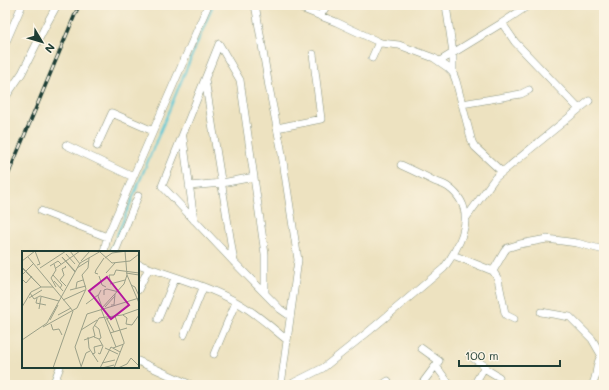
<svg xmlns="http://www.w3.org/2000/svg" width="609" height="390" font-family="Mali,sans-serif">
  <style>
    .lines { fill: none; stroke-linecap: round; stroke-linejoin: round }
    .stream { stroke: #5dc8d6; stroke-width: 2 }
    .street-casing { stroke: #86907a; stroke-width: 8 }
    .street { stroke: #fff; stroke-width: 7 }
    .rail-casing { stroke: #1f3d34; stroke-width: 3.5 }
    .rail { stroke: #fcf5e5; stroke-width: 2; stroke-dasharray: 6; stroke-linecap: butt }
    .inset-road { fill: none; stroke: #9ba088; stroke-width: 1 }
    .view { fill: #b5179e; fill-opacity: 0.15; stroke: #b5179e; stroke-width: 2 }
    .inset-edge { fill: none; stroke: #1f3d34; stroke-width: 2 }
  </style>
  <rect width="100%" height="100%" fill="#fcf5e5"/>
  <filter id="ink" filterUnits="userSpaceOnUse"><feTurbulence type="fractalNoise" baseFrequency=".025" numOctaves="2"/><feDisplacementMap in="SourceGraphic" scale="8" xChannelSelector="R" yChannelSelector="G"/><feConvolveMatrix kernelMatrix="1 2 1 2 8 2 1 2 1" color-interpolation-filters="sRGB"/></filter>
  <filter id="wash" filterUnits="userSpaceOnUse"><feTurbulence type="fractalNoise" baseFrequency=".012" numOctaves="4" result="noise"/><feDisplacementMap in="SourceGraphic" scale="16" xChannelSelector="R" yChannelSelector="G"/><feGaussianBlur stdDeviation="0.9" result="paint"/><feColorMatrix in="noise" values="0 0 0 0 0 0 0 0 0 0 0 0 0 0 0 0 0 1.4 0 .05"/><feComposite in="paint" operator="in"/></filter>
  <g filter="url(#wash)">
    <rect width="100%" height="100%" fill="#ede2c0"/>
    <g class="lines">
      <path class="stream" d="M110,252L213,5
        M57,385L64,367"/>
    </g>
  </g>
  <g filter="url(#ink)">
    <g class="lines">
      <defs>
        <path id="street" d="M254,5L256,10L269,87L281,148L298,260L281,385
          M293,5L336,22L381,43L399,45L434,58L447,67L453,73L456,81L472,142L475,147L502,172
          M446,5L453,53V73
          M320,16L327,5
          M502,23L515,42L579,109
          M5,44L22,5
          M219,44L162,186L234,262L280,309L290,316
          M219,44L240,80L265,254V292
          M372,58L379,42
          M440,61L502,23L529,5
          M205,79L234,262
          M5,98L22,73L47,23L57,5
          M462,104L521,94L529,90
          M277,128L321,119L313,54
          M183,138L194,220
          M66,145L133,177
          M97,146L112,113L153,131
          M189,186L222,183L254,177
          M41,211L107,237
          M466,218L495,178L589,101
          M104,252L107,237L208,5
          M115,252L138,196
          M453,255L493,271L498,279L505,313L506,315L514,319
          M138,264C170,276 209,286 238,303C256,313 271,327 287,340
          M493,271L504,252L507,248L520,244L547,239L577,243L604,250
          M138,290L149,268
          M541,312L570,317L592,339L603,358
          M158,319L175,278
          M184,335L203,288
          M421,348L439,361L421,385
          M214,354L236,302
          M470,356L485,366L474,385
          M138,361L191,385
          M436,366L450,385
          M484,368L499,377
          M53,385L60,367
          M289,385L323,368L368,332L444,268C462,243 479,209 448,187C444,184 439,183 434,181C423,175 412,170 401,165
          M382,385L388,381
          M592,385C598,376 595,367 600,358H604"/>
      </defs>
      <use href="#street" class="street-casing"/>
      <use href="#street" class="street"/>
      <defs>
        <path id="rail" d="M5,182L79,5"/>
      </defs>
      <use href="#rail" class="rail-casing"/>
      <use href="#rail" class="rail"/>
    </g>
  </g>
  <g transform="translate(22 251)">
    <rect width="117" height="117" fill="#ede2c0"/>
    <path class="inset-road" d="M13,0L18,13L15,14M48,0L58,13M78,1L90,12L108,10L117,3M44,3L53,13M6,6L51,60L31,117M83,7L90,2L105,0M0,10L13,0M59,10L68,0M32,13L34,19L29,27L34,36M28,15L36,10L39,13M43,15L44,16L40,18L42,24L38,29L44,35M0,16L19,36L0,17M18,17L44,0M34,17L58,0M55,17L66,10M53,21L40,6L53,20M84,22L93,12M104,22L117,24M76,23L73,22L74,19L82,7M0,24L12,12M31,24L40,34L38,37M105,24L117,52M77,25L80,34L84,36M0,28L4,32L10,25M88,29L87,24H92L94,19L117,22M32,30L41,40M88,33L103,29M109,34L113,36L117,45M54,37L55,31L61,29M48,39L64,35M79,39L76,45L80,56M8,42L12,48L18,45L37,50M82,44V39L85,38L97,41M7,47L20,39M15,47L14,52L24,54M41,49L63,39M64,53L76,44M89,54H92L93,43M0,56L9,41L19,36H31M83,56L93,45M17,58L19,46M36,64L49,57M101,64L105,67L104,73L110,74L117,64M84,68L93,65L102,91V93L91,97M85,68L92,81M28,69L36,54M29,73L31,79L37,78L40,84M72,74L77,78L79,87L77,88M21,76L55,57L64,38L60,24L66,17L67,7M59,79L75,69M88,82L105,77M66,86L67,97L76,111M72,86L77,88L81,95L78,103L76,102M0,89L25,72L58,12L79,0M62,89L73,85L71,77L77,67L100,64L117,58M94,96L79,58L102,33L105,24L103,0M83,97L96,103M70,103L73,102L72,96L80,94M80,112L93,109M59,115L53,96L65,63L117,47M59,116L64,102L68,100M78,117L89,96L98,101M80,117L92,114M92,117L101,94M96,117L105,113L109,107L117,115"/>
    <path class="view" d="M85,26L107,54L89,68L67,40Z"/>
    <rect width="117" height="117" class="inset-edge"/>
  </g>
  <rect width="609" height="390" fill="none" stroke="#fcf5e5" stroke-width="20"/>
  <g transform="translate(42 42) rotate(128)" stroke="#fcf5e5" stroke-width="3" paint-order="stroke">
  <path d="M0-3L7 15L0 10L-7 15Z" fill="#1f3d34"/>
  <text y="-6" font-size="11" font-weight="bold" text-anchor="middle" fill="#1f3d34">N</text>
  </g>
  <path d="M459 360v6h101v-6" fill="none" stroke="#1f3d34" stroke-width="2"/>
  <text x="465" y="360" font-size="12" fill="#1f3d34" stroke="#fcf5e5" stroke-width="3" paint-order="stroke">100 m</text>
</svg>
